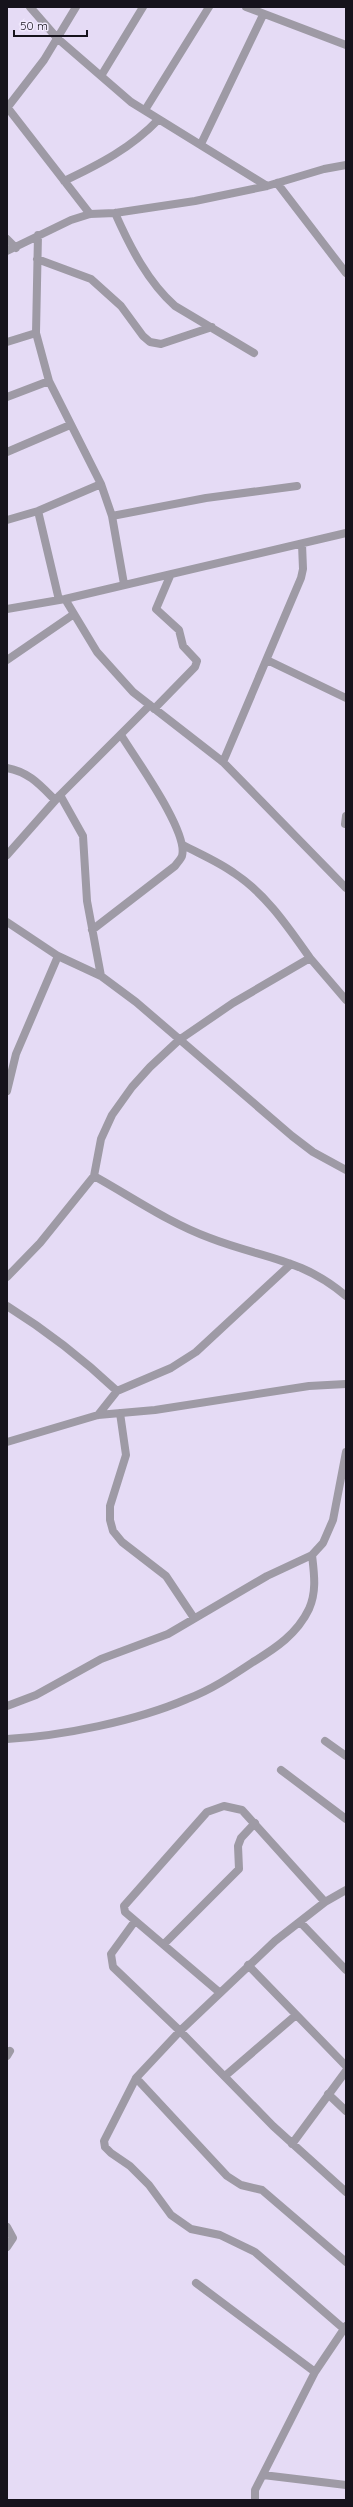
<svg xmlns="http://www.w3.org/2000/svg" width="353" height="2507" font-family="Quicksand,sans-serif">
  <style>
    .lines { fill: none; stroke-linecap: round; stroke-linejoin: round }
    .minor { stroke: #9e9aa5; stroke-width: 8 }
  </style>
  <rect width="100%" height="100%" fill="#e5dbf5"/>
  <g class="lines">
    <path class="minor" d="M30,7L57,38L131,102L267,186
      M246,7L346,45
      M101,76L143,7
      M7,107L90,214
      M7,108L44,60L76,7
      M145,110L209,7
      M201,144L263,15
      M64,181C100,164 131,148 158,120
      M277,183L346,273
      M115,213C130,247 148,282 175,306L254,353
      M38,235L36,333L49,381L101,484L112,516L124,584
      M7,239L16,248
      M7,251L71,220L90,214L115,213L195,201L267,186L324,169L346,165
      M37,259L91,279L121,306L143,336L150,342L161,344L212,327
      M7,342L36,333
      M7,397L49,381
      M7,452L70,425
      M38,511L59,600
      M112,516L206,498L297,486
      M7,520L38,511L101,484
      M65,599L97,652L133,692L223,762L346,888
      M7,609L65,599L346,533
      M7,660L74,614
      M267,660L346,698
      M154,709L195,667L197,661L183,646L179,630L156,609L170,576
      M223,762L301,578L303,569L302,544
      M7,768C29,772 40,785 55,800
      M60,795L83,836L87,901L101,976
      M345,824L346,816
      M183,845C200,854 219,862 234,873C266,894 288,927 310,958
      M7,855L60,795L150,705
      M7,922L58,956L101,976L136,1002L292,1136L313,1152L346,1170
      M92,930L175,866C177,863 181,859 182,856C189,832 135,758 121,735
      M7,1091L16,1054L58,956
      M94,1176C132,1197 169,1223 210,1238C261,1258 302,1258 346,1296
      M7,1277L40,1243L94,1176L101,1139L112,1115L132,1087L150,1067L179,1040L233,1003L310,958L346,1000
      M7,1306C47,1331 83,1359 117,1391
      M120,1413L126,1455L110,1506V1520L113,1531L122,1542L166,1576L194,1618
      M98,1415L117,1391L171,1368L196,1352L291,1264
      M7,1442L98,1415L155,1410L309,1386L346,1384
      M7,1706L36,1695L101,1659L168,1634L267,1576L312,1555L323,1543L333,1520L346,1452
      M7,1739C62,1736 136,1721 187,1699C211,1690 232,1676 253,1662C276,1648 297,1634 309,1609C317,1591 314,1573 312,1555
      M325,1741L346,1756
      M281,1770L346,1819
      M135,1921L111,1954L113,1967L180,2031L273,2126L346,2192
      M300,1922L346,1970
      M164,1944L239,1869L238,1846L241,1838L255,1823
      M248,1965L346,2066
      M219,1992L125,1912L124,1906L207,1812L224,1806L242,1810L325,1902
      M7,2056L10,2051
      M225,2076L296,2015
      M136,2078L227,2176L241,2185L262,2190L346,2262
      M328,2094L346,2111
      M292,2144L346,2071
      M7,2227L13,2238L7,2247
      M196,2283L315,2372
      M344,2329L255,2252L220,2235L191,2229L171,2215L149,2185L130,2166L111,2153L105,2147L104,2141L136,2078L180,2031L275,1941L325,1902L346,1890
      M263,2475L346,2485
      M255,2500V2490L315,2372L346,2326"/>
  </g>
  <rect width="353" height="2507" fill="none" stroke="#16131c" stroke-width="16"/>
  <path d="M14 30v6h73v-6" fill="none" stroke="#16131c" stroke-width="2"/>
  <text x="20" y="30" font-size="12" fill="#16131c" stroke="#f2eafe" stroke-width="3" paint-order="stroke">50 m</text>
</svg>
